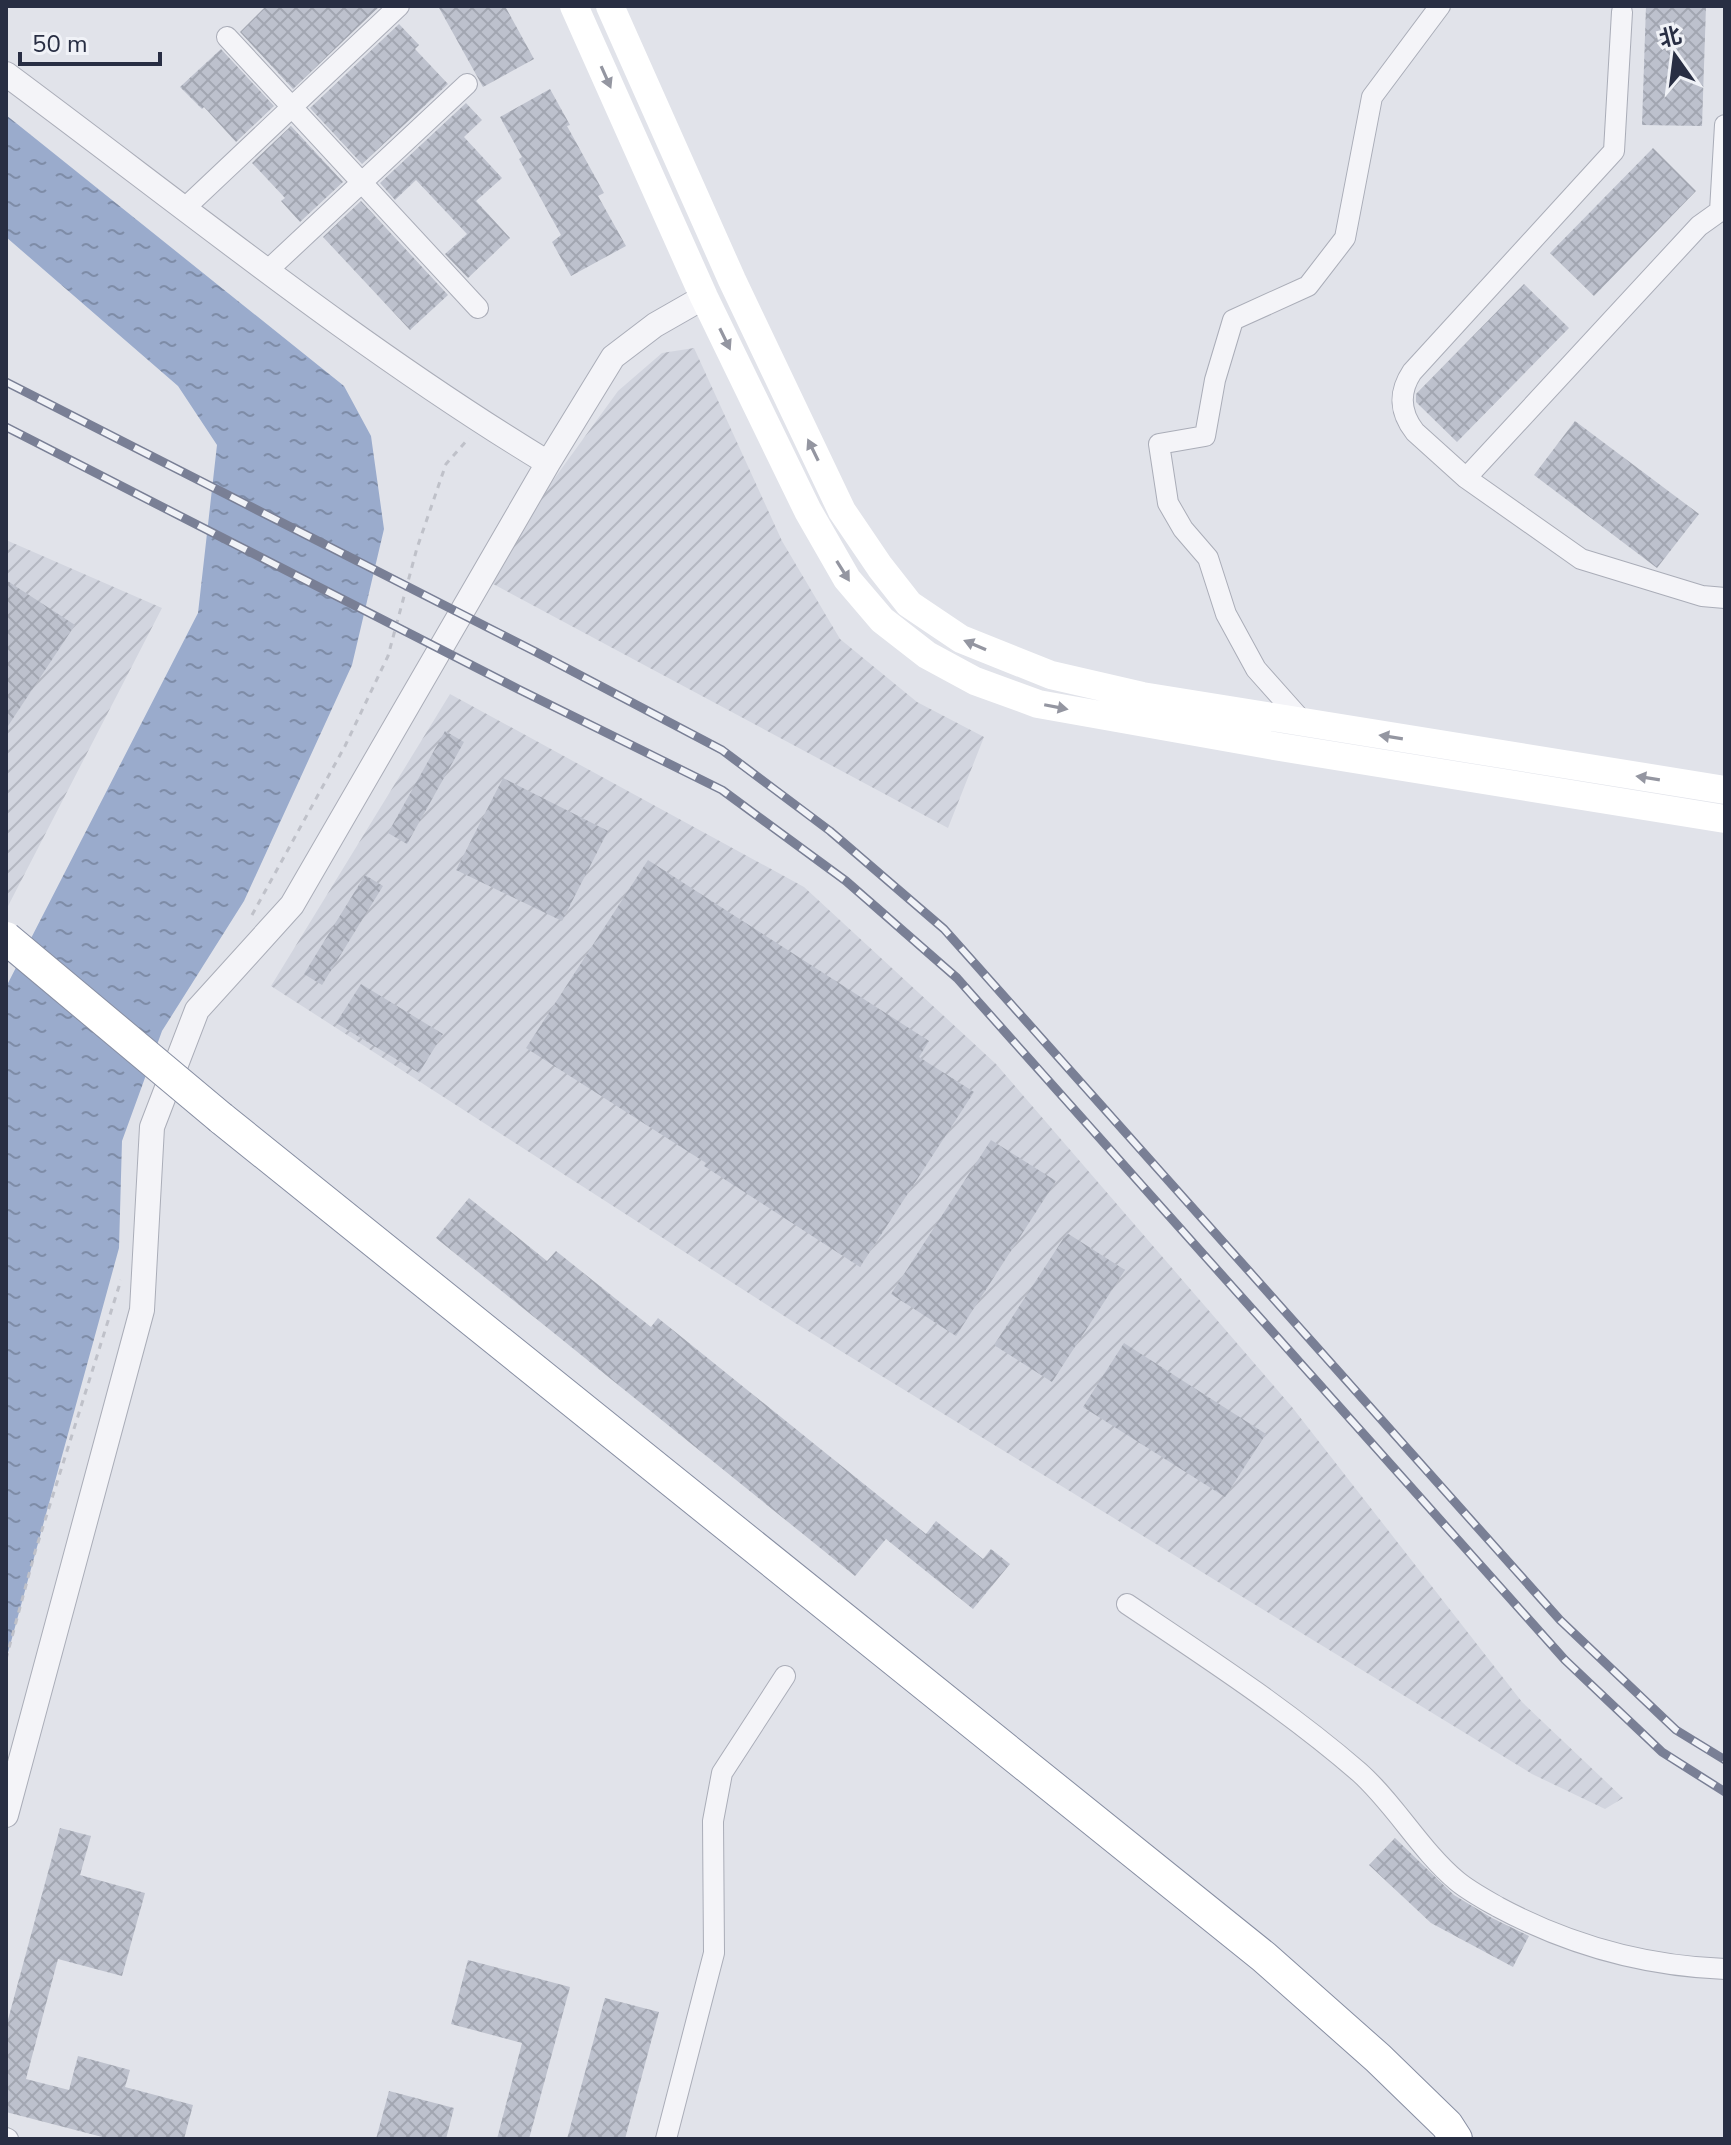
<svg xmlns="http://www.w3.org/2000/svg" width="1731" height="2145" font-family="'Nunito Sans','Noto Sans SC',sans-serif">
  <style>
    .industrial { fill: url(#industrial-furrows) }
    .water { fill: url(#water-ripples) }
    .building { fill: url(#building-cross-hatch) }
    .lines { fill: none; stroke-linecap: round; stroke-linejoin: round }
    .minor-casing { stroke: #aaadb8; stroke-width: 22 }
    .tertiary-casing { stroke: #aaadb8; stroke-width: 26 }
    .trunk-casing { stroke: #878ea2; stroke-width: 34 }
    .path { stroke: #bfc1c9; stroke-width: 3; stroke-dasharray: 6 6; stroke-linecap: butt }
    .minor { stroke: #f4f4f8; stroke-width: 20 }
    .tertiary { stroke: #f4f4f8; stroke-width: 24 }
    .secondary { stroke: #fff; stroke-width: 28 }
    .trunk { stroke: #fff; stroke-width: 32 }
    .rail-casing { stroke: #797f95; stroke-width: 9 }
    .rail { stroke: #f0f2f7; stroke-width: 6; stroke-dasharray: 18; stroke-linecap: butt }
    .trunk-bridge-casing { stroke: #878ea2; stroke-width: 34; stroke-linecap: butt }
    .trunk-bridge { stroke: #fff; stroke-width: 32 }
    .oneway { fill: #9496a1 }
  </style>
  <defs>
    <pattern id="industrial-furrows" width="10" height="10" patternUnits="userSpaceOnUse" patternTransform="scale(2)"><rect width="10" height="10" fill="#d2d5df"/><path d="M-1 1l2-2M0 10L10 0M9 11l2-2" fill="none" stroke="#b4b7c1"/></pattern>
    <pattern id="water-ripples" width="26" height="14" patternUnits="userSpaceOnUse" patternTransform="scale(2)"><rect width="26" height="14" fill="#9aabcc"/><path d="M2 4q2-2 4 0t4 0M15 11q2-2 4 0t4 0" fill="none" stroke="#7e8ca7"/></pattern>
    <pattern id="building-cross-hatch" width="8" height="8" patternUnits="userSpaceOnUse" patternTransform="scale(2)"><rect width="8" height="8" fill="#bdc1cd"/><path d="M0 0l8 8M0 8l8-8" fill="none" stroke="#a2a6b1"/></pattern>
  </defs>
  <rect width="100%" height="100%" fill="#e1e3ea"/>
  <path class="industrial" d="M694,348L782,541L840,639L917,702L984,737L948,828L482,578L618,391L662,353Z
    M6,540L162,608L6,910Z
    M450,694L804,887L996,1064L1292,1407L1522,1702L1623,1798L1605,1809L1532,1774L795,1323L271,986Z"/>
  <path class="water" d="M6,115L344,386L371,436L384,529L352,665L244,901L162,1031L122,1141L119,1248L6,1660V987L198,613L217,445L178,386L6,237Z"/>
  <path class="building" d="M266,6H380L293,89L240,32Z
    M438,6H505L534,59L483,87Z
    M1646,6H1706L1702,126L1642,125Z
    M399,24L419,45L415,49L448,84L362,164L310,108Z
    M221,49L274,106L236,142L204,107L202,109L180,87Z
    M550,89L570,125L567,126L604,193L598,196L626,246L571,276L552,242L561,235L519,159L522,157L500,117Z
    M466,103L482,120L464,137L502,178L476,201L510,238L468,278L445,254L467,234L416,180L395,200L380,183Z
    M291,126L343,182L300,222L281,201L285,198L252,163Z
    M1653,148L1696,191L1594,296L1550,253Z
    M361,201L448,295L410,330L323,237Z
    M1524,284L1569,328L1457,442L1416,402V394Z
    M1575,421L1699,514L1657,568L1534,475Z
    M6,580L75,625L6,729Z
    M445,731L464,742L407,844L388,833Z
    M503,778L608,831L562,921L456,870Z
    M648,860L929,1041L919,1057L974,1092L860,1267L704,1166L706,1163L526,1048Z
    M365,875L383,886L322,985L304,974Z
    M361,984L443,1034L419,1073L336,1023Z
    M991,1140L1056,1181L956,1336L891,1294Z
    M469,1198L547,1261L556,1251L651,1327L658,1318L926,1534L936,1521L983,1559L991,1549L1010,1564L973,1609L886,1539L855,1576L436,1238Z
    M1067,1233L1125,1270L1052,1382L994,1345Z
    M1124,1343L1266,1434L1225,1497L1083,1407Z
    M60,1828L91,1836L80,1875L145,1893L122,1976L58,1959L26,2079L69,2090L78,2056L130,2070L125,2087L193,2105L184,2139H110L6,2112V2027Z
    M1395,1838L1454,1895L1492,1918L1529,1936L1513,1967L1431,1923L1369,1865Z
    M468,1960L570,1987L529,2139H497L522,2043L451,2024Z
    M605,1998L659,2012L625,2139H567Z
    M389,2091L454,2108L446,2139H376Z"/>
  <g class="lines">
    <defs>
      <path id="minor" d="M1622,12L1614,151L1412,372C1398,393 1400,413 1415,432L1466,478L1581,559L1702,596L1725,598
        M227,37L478,308
        M186,207L399,6
        M1720,211L1725,125
        M267,271L467,84
        M1466,478L1699,226L1720,211H1725
        M1304,723L1256,669L1226,614L1208,558L1183,529L1168,503L1159,444L1205,436L1215,380L1233,320L1308,286L1345,238L1372,97L1440,6
        M1127,1604C1206,1657 1286,1709 1359,1772C1395,1804 1420,1850 1457,1881C1469,1891 1484,1899 1498,1907C1569,1945 1645,1966 1725,1969
        M6,2138L8,2139
        M666,2139L714,1953L713,1821L722,1773L785,1676"/>
      <path id="tertiary" d="M6,74C184,206 358,348 548,463
        M6,1815L142,1310L152,1127L197,1010L292,905L548,463L613,357L655,325L704,297"/>
      <path id="trunk" d="M221,1118L1264,1957L1378,2058L1447,2125L1456,2139"/>
    </defs>
    <use href="#minor" class="minor-casing"/>
    <use href="#tertiary" class="tertiary-casing"/>
    <use href="#trunk" class="trunk-casing"/>
    <path class="path" d="M252,915L345,746L388,656L417,548L446,464L469,438
      M6,1659L35,1552L121,1280"/>
    <use href="#minor" class="minor"/>
    <use href="#tertiary" class="tertiary"/>
    <path class="secondary" d="M574,6L704,297L808,511L847,579L882,620L927,655L975,681L1038,704L1280,747L1725,819
      M610,6L732,280L842,511L880,567L909,604L961,639L1051,675L1142,696L1725,790"/>
    <use href="#trunk" class="trunk"/>
    <defs>
      <path id="rail" d="M6,382L536,652L722,750L830,831L944,929L1560,1620L1676,1730L1725,1760
        M6,427L518,689L722,790L846,881L957,978L1565,1660L1662,1752L1725,1792"/>
    </defs>
    <use href="#rail" class="rail-casing"/>
    <use href="#rail" class="rail"/>
    <defs>
      <path id="trunk-bridge" d="M6,938L221,1118"/>
    </defs>
    <use href="#trunk-bridge" class="trunk-bridge-casing"/>
    <use href="#trunk-bridge" class="trunk-bridge"/>
  </g>
  <defs><path id="oneway-solid" d="M-6-.8H1V-3.2L6.5 0L1 3.2V.8H-6Z" transform="scale(2)"/></defs>
  <g class="oneway">
    <use href="#oneway-solid" transform="translate(606 77) rotate(66)"/>
    <use href="#oneway-solid" transform="translate(725 339) rotate(64)"/>
    <use href="#oneway-solid" transform="translate(813 450) rotate(-116)"/>
    <use href="#oneway-solid" transform="translate(843 571) rotate(58)"/>
    <use href="#oneway-solid" transform="translate(975 645) rotate(-157)"/>
    <use href="#oneway-solid" transform="translate(1056 707) rotate(11)"/>
    <use href="#oneway-solid" transform="translate(1391 737) rotate(-171)"/>
    <use href="#oneway-solid" transform="translate(1648 778) rotate(-171)"/>
  </g>
  <rect width="1731" height="2145" fill="none" stroke="#282e43" stroke-width="16"/>
  <g transform="translate(1675 56) rotate(346)" stroke="#f0f2f7" stroke-width="6" paint-order="stroke">
  <path d="M0-6L14 30L0 20L-14 30Z" fill="#282e43"/>
  <text y="-12" font-size="22" font-weight="bold" text-anchor="middle" fill="#282e43">北</text>
  </g>
  <path d="M20 52v12h140v-12" fill="none" stroke="#282e43" stroke-width="4"/>
  <text x="32" y="52" font-size="24" fill="#282e43" stroke="#f0f2f7" stroke-width="6" paint-order="stroke">50 m</text>
</svg>
